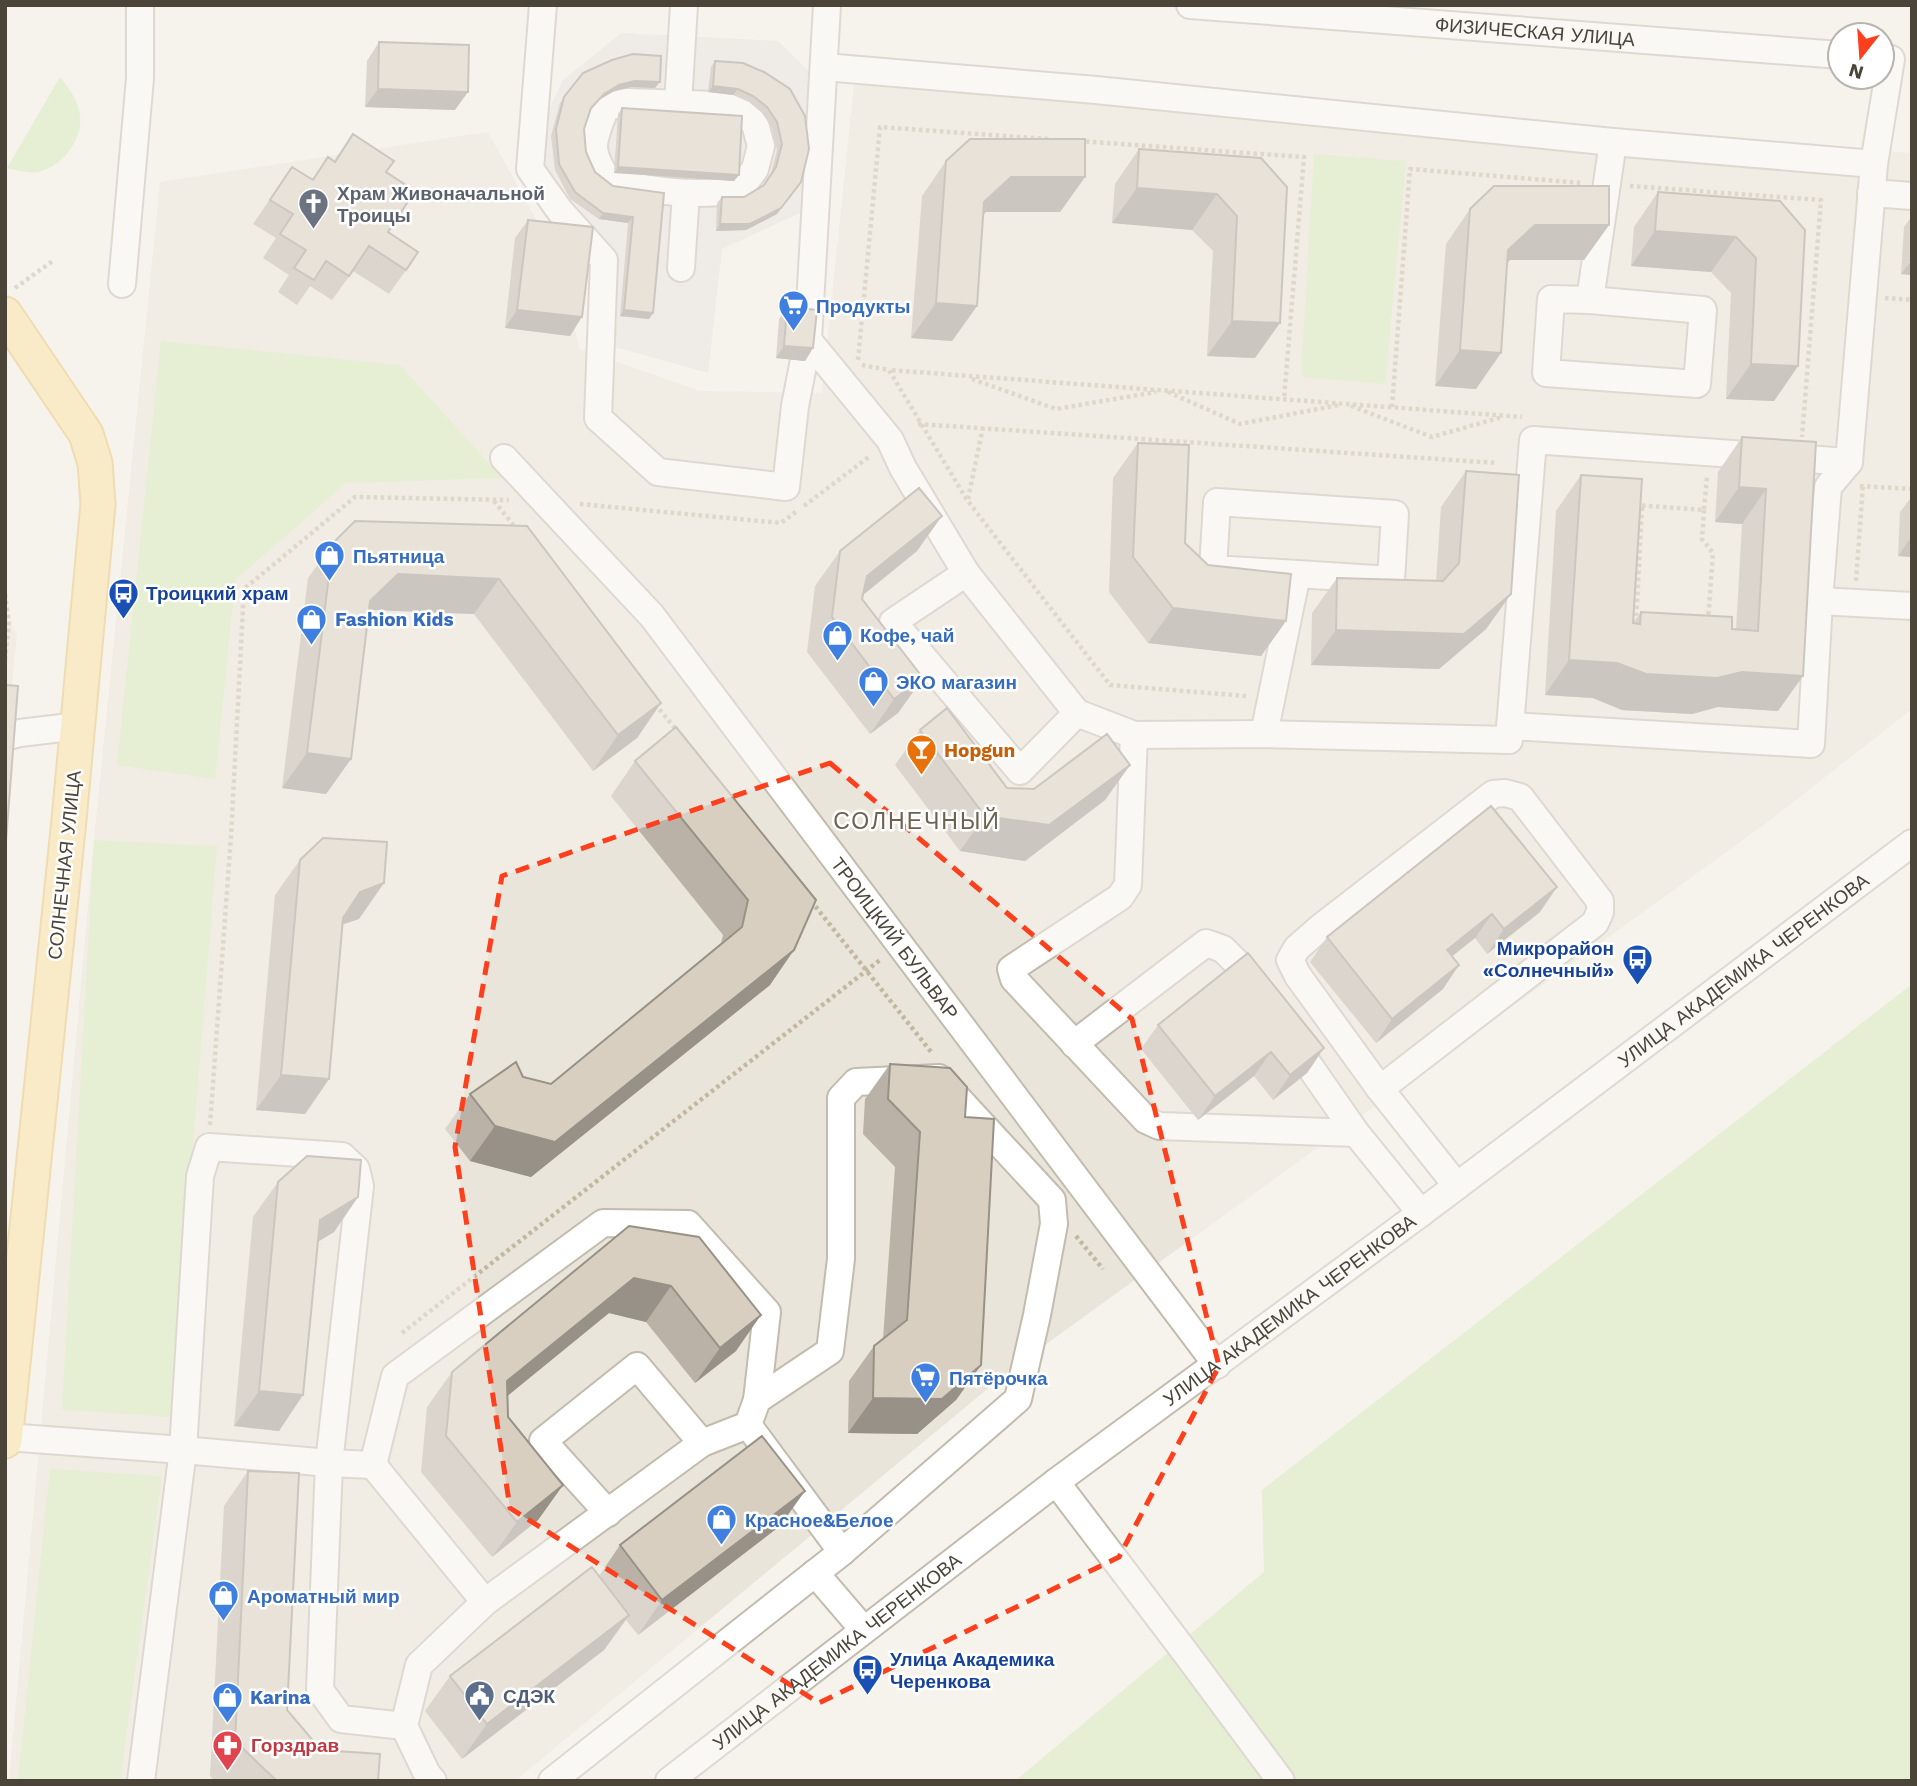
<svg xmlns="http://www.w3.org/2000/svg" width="1917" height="1786" font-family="'Work Sans',sans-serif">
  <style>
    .residential { fill: #eae5da }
    .industrial { fill: #e6e2dd }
    .green { fill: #d2eab5 }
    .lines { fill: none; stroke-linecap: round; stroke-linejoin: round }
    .minor-casing { stroke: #c2bbae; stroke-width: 30 }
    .major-casing { stroke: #e6c16a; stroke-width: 37 }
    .path { stroke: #c4b79f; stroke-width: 4.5; stroke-dasharray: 3.5 3.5; stroke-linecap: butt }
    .minor { stroke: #fff; stroke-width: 26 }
    .major { stroke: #ffe39c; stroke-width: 33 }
    .wall { fill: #bab2a6 }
    .shaded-wall { fill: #979187 }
    .building { fill: #d8cfc1; stroke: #979187; stroke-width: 2 }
    .marked { fill: none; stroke: #fc3f1d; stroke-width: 5; stroke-dasharray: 14 9; stroke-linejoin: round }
    .labels { text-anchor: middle; stroke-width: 5; stroke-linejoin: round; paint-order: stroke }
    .street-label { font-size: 19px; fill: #4b4439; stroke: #fff }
    .worship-label { font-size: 19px; font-weight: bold; fill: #5b616d; stroke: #fff; text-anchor: start }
    .shop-label { font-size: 19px; font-weight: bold; fill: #366cbe; stroke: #fff; text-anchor: start }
    .transit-label { font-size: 19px; font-weight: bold; fill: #164399; stroke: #fff; text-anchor: start }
    .food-label { font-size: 19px; font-weight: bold; fill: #c56008; stroke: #fff; text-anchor: start }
    .service-label { font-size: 19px; font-weight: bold; fill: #4e5e75; stroke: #fff; text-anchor: start }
    .health-label { font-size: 19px; font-weight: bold; fill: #be3a42; stroke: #fff; text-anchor: start }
    .quarter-label { font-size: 23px; letter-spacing: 2px; fill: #6e6250; stroke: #fff }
  </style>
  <rect width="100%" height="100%" fill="#f6f3ec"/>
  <path class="residential" d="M854,85L1912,153V709L1769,821L1009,1371L515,1781H9L94,840L160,182L488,132L554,252L580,349L700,391L822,393Z
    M5,616L17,633L5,757Z"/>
  <path class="industrial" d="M621,33L778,41L815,77V206L722,249L708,373L608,345L587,262L530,153L562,81Z"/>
  <path class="green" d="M60,77C68,87 76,97 79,110C86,136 64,166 39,172C30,174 16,170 7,168Z
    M1314,154L1406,161L1385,384L1301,377Z
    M161,341L400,365L502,478L346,483L235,580L215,779L117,765Z
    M94,840L217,846L171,1417L62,1410Z
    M1912,984V1781H1015L1264,1572L1262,1490Z
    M50,1469L162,1476L120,1781H18Z"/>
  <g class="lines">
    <defs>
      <g id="minor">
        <path d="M543,5L530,169L560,211L604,260L598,418L658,472L786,487L795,406L808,340"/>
        <path d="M827,5L808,340L890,440L903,468L966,573L1077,713L1134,735L1264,734L1509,740L1533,440L1849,462L1874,164L1891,59"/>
        <path id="s1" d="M1190,5L1840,55"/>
        <path d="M824,67L1096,90L1613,142L1874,164"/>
        <path d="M627,102L716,105L742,109L755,124L761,146L755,169L740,189C696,198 652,190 609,182C587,148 592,143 606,107Z"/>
        <path d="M678,104L684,5"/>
        <path d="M1871,193L1912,196"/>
        <path d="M681,268L686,193"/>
        <path d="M122,284L140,78V5"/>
        <path d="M1590,300L1703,310L1697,384L1546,373L1551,299L1590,300L1613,142"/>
        <path id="s2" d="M504,458L652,616L1217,1365"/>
        <path d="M966,573L893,622L1020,771L1077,713"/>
        <path d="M1819,601L1828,487L1849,462"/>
        <path d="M1510,726L1811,744L1819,601L1912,606"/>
        <path d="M1264,734L1297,574L1213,569L1217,502L1395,514L1391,580L1297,574"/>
        <path d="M1134,735L1128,885L1120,897L1011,969L1014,979L1146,1120L1159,1126L1356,1133L1290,1038"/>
        <path d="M5,737L20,733L78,726"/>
        <path d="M1505,793L1520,797L1600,901V912L1595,923L1380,1089L1298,976L1290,960L1297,948L1321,927L1493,794Z"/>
        <path d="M1074,1044L1206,943L1223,949L1237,963L1258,992"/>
        <path d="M1380,1089L1457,1186"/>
        <path d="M1356,1133L1421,1213"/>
        <path d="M6,1437L183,1450L329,1463L320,1690L341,1719L404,1726L419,1665L485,1602L702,1443L748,1425L757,1400L830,1351L841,1259V1098L856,1082L939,1078L1052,1200L1054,1224L1037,1315L1018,1399L842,1552L748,1425"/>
        <path d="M373,1465L395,1376L603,1223L688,1224L767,1312L757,1400"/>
        <path d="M1056,1482L1185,1652L1281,1781"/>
        <path d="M608,1513L543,1441L637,1366L702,1443"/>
        <path d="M815,1573L863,1629"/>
        <path d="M404,1726L427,1774L433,1781"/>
        <path d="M141,1781L183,1450L200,1176L209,1147L342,1156L356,1169L360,1186L329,1463L373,1465L485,1602"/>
        <path d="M552,1781L842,1552"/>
        <path id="s3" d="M669,1781L1056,1482L1421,1213L1912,843"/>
      </g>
      <path id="major" d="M5,314L86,434L95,463L98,504L69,820L5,1441"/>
    </defs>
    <use href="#minor" class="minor-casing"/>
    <use href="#major" class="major-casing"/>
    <path class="path" d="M1079,141L1304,157L1284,399
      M1630,186L1821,200L1802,437
      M15,288L54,260
      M1885,298L1912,300
      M858,360L880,127L1049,139
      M862,365L889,370
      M972,379L1056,409L1156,392
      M1168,392L1240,424L1339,405
      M1351,406L1432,437L1502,417
      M1392,407L1410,169L1582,183
      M918,424L1497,463
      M1860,486L1912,489
      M968,499L983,427
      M494,501L517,530
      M580,504L781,523L797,511
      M1635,505L1704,510L1707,476
      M804,506L870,456
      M1704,510L1702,539L1713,553L1708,621
      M1856,581L1863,485
      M5,594L9,623L5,660
      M1636,623L1642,506
      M1246,696L1110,685L967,500L889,370L1522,417
      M655,704L678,732
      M811,901L932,1053
      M210,1125L231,836L244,589L355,497L509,500
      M1076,1236L1103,1269
      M402,1333L880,960"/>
    <use href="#minor" class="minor"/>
    <use href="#major" class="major"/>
  </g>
  <path class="wall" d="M379,42L455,110L365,107L367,61Z
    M715,61L790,89L777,214L746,230L716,231L717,203L722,197H744L763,185L771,173L777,150L772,128L762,113L749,102L733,95L708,92L711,67Z
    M583,73L655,88L631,87L614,91L599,100L591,110L584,129L586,152L595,172L613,186L664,193L653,313L649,319L620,316L628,223L599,219L570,199L555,170L551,136L560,103Z
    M622,108L739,175L734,181L614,173L618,114Z
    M353,134L386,172L388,232L406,270L389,294L353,271L332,300L310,286L297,305L278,292L289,275L263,258L276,238L253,224L292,167L312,180L328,157L334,161Z
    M1139,149L1261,158L1255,358L1207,356L1213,251L1192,230L1112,223L1115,184Z
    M946,161L1085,177L1060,212H986L983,215L977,306L952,341L911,338L922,196Z
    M1658,192L1780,201L1798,366L1774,401L1726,399L1731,293L1711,272L1631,266L1634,227Z
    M1470,209L1609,225L1584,260H1510L1507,263L1476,389L1435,386L1446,244Z
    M1912,216V275L1901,274L1904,227Z
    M528,220L570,336L505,328L515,238Z
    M787,307L813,348L805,361L776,358L779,319Z
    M1742,437L1816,442L1778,711L1718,707L1692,714L1622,710L1593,698L1545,695L1556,511L1581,475L1633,623L1641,612L1736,630L1742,524L1715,522L1718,472Z
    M1138,443L1185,543L1208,565L1286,621L1261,656L1148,643L1109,592L1113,478Z
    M1466,471L1511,594L1486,629L1439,669L1311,665L1312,613L1337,578L1436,581L1441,507Z
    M1912,496V557L1898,556L1900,512Z
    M527,526L661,703L637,738L593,771L474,614L373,610L369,614L351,759L326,794L282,788L308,578L333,543Z
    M840,551H917L863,595L862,599L923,678L898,713L870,734L807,652L815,586Z
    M920,730L1007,788L1034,789L1130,765L1105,800L1025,861L960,851L895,765Z
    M635,761L816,900L770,985L531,1177L470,1161L445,1129L470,1094L551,1084L721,943L723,935L611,796Z
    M1491,806L1540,912L1487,954L1475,938L1452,956L1443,989L1376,1043L1310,962L1327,937Z
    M300,860L359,919L343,924L329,1079L305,1114L256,1110L275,895Z
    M1158,1025L1324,1048L1307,1073L1273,1100L1254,1076L1198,1120L1141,1049Z
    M890,1064L965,1117L981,1365L956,1400L917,1434L848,1433L849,1381L874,1346L883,1339L895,1167L863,1134L865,1099Z
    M278,1182L358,1197L334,1232L318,1242L279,1431L234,1426L253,1217Z
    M629,1226L736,1351L695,1383L646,1322L609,1313L507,1396L508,1417L563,1485L538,1520L492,1557L421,1472L427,1407L452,1372Z
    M248,1471L287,1710L321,1750L377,1781H215L210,1776L224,1506Z
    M780,1526L638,1635L626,1620L604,1650L462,1759L425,1711L450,1676L599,1576L620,1545Z"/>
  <path class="shaded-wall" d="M635,81L660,82L655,88L631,87L614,91L599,100L587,114L604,94L619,85Z
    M713,86L738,89L733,95L708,92Z
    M378,89L468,92L455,110L365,107Z
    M618,167L739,175L734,181L614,173Z
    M1011,177H1085L1060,212H986L960,238L984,202Z
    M801,182L777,214L746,230L716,231L720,224Z
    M1137,188L1217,194L1192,230L1112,223Z
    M603,213L633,217L628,223L599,219Z
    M1535,225H1609L1584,260H1510L1483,286L1508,250Z
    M1655,231L1736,237L1711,272L1631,266Z
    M1912,260V275L1901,274Z
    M936,303L977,306L952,341L911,338Z
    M517,310L582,317L570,336L505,328Z
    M624,310L653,313L649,319L620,316Z
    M1232,321L1280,323L1255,358L1207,356Z
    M784,346L813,348L805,361L776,358Z
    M1460,350L1501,353L1476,389L1435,386Z
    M1751,364L1798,366L1774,401L1726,399Z
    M1739,487L1766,489L1742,524L1715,522Z
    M942,516L917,551L842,612L867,576Z
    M1912,536V557L1898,556Z
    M398,574L499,579L474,614L373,610L346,636L370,601Z
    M1511,594L1486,629L1439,669L1311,665L1336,630Z
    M1173,608L1286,621L1261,656L1148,643Z
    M1569,660L1742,672L1803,676L1778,711L1718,707L1692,714L1622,710L1593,698L1545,695Z
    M923,678L898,713L870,734L894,699Z
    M661,703L637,738L593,771L618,735Z
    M307,753L351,759L326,794L282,788Z
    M1130,765L1105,800L1025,861L960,851L985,816Z
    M384,883L359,919L335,927L360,892Z
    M1557,887L1540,912L1487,954L1504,929Z
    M1492,914L1475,938L1430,974L1447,950Z
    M794,950L770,985L531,1177L470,1161L495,1126Z
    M1459,965L1443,989L1376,1043L1392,1019Z
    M1324,1048L1307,1073L1273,1100L1290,1075Z
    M1271,1052L1254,1076L1198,1120L1215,1096Z
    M281,1075L329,1079L305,1114L256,1110Z
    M358,1197L334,1232L295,1255L320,1220Z
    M634,1278L671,1286L646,1322L609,1313L483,1416L507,1381Z
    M761,1315L736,1351L695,1383L720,1348Z
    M981,1365L956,1400L917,1434L848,1433L873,1398Z
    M259,1391L303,1395L279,1431L234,1426Z
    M563,1485L538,1520L492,1557L517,1522Z
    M805,1491L780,1526L638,1635L662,1600Z
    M629,1615L604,1650L462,1759L487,1724Z"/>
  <path class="building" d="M379,42L469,45L468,92L378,89Z
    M633,54L661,56L660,82L635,81L619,85L604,94L591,108L584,129L586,152L595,172L613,186L664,193L653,313L624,310L633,217L603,213L575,192L559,164L556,129L564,97L583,73L612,60Z
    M715,61L743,63L764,72L790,89L805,116L809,149L801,182L781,208L750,224H720L722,197H744L764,185L776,167L782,144L777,122L767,107L753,96L738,89L713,86Z
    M622,108L742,116L739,175L618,167Z
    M353,134L394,161L386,172L415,191L388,232L418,252L406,270L369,246L349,276L326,261L314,280L294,268L306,250L280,234L293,214L270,200L292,167L313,180L328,157L335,162Z
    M970,139H1085V177H1011L984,202L977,306L936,303L946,161Z
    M1139,149L1261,158L1287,187L1280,323L1232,321L1237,216L1217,194L1137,188Z
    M1494,186H1609V225H1535L1508,250L1501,353L1460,350L1470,209Z
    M1658,192L1780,201L1805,230L1798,366L1751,364L1756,258L1736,237L1655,231Z
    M528,220L593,227L582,317L517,310Z
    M787,307L817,310L813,348L784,346Z
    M1742,437L1816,442L1803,676L1742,672L1717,678L1646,674L1617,663L1569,660L1581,475L1642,479L1633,623L1640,624L1641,612L1732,617V629L1758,631L1766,489L1739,487Z
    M1138,443L1189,445L1185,543L1208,565L1291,574L1286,621L1173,608L1133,557Z
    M1466,471L1519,475L1511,594L1464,634L1336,630L1337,578L1443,581L1459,563Z
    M919,488L942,516L867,576L862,599L923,678L894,699L832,617L840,551Z
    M355,521L527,526L661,703L618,735L499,579L398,574L370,601L351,759L307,753L333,543Z
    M5,685L18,686L5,854Z
    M947,708L1007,788L1034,789L1107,734L1130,765L1049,825L985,816L920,730Z
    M676,727L816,900L794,950L555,1142L495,1126L470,1094L516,1062L523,1077L551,1084L742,927L748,900L635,761Z
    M1491,806L1557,887L1504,929L1492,914L1447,950L1459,965L1392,1019L1327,937Z
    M323,838L387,842L384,883L360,892L343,918L329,1079L281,1075L300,860Z
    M1248,953L1324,1048L1290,1075L1271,1052L1215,1096L1158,1025Z
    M890,1064L950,1068L967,1087L965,1117L994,1119L981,1365L942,1399L873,1398L874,1346L907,1320L920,1132L888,1099Z
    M307,1156L361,1160L358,1197L320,1220L303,1395L259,1391L278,1182Z
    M629,1226L699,1237L761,1315L720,1348L671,1286L634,1278L507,1381L508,1417L563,1485L517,1522L446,1436L452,1372Z
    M762,1436L805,1491L662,1600L620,1545Z
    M248,1471L299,1473L287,1710L321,1750L380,1754L378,1781H277L235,1741Z
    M592,1567L629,1615L487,1724L450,1676Z"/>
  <path d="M0 0H1917V1786H0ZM830,763L1132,1019L1219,1366L1119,1557L819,1703L510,1508L455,1147L502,876Z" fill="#f6f3ec" fill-opacity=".55" fill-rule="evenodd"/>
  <path class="marked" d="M830,763L1132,1019L1219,1366L1119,1557L819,1703L510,1508L455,1147L502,876Z"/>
  <defs>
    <symbol id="church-pin" viewBox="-11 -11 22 30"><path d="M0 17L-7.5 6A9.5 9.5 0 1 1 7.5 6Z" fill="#6b7280" stroke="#fff"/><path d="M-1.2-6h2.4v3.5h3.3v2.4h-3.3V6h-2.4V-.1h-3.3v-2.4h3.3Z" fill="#fff"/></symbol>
    <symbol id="supermarket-pin" viewBox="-11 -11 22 30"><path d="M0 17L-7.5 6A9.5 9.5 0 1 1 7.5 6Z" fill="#3f7fe0" stroke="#fff"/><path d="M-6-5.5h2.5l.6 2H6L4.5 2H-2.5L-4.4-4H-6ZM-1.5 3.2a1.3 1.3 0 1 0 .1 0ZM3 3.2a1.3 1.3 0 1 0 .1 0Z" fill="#fff"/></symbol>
    <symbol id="shop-pin" viewBox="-11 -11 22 30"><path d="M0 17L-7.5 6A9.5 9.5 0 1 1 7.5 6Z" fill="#3f7fe0" stroke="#fff"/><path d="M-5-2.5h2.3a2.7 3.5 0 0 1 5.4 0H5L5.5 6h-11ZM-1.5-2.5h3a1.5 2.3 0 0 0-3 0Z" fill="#fff"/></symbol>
    <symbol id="bus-pin" viewBox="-11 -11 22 30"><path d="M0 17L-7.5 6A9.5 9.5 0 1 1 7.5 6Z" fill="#1a4fb4" stroke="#fff"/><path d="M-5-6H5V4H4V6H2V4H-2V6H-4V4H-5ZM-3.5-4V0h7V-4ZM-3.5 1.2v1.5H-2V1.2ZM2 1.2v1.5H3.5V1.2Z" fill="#fff"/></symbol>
    <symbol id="bar-pin" viewBox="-11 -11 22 30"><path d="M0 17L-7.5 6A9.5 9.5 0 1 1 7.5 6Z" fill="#e8710a" stroke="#fff"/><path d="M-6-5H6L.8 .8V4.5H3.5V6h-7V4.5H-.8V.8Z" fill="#fff"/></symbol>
    <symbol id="civic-pin" viewBox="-11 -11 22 30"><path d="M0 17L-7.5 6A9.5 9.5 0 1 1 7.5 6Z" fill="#5c6f8a" stroke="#fff"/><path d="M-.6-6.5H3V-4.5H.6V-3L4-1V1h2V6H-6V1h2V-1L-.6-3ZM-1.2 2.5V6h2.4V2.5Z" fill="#fff"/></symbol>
    <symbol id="pharmacy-pin" viewBox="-11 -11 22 30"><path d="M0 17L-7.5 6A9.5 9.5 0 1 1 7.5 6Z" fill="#e0444e" stroke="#fff"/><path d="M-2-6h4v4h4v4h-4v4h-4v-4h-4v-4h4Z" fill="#fff"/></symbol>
  </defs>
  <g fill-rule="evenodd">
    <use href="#church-pin" x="296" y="186" width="35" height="47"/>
    <use href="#supermarket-pin" x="776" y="288" width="35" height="47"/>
    <use href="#shop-pin" x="312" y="538" width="35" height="47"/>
    <use href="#bus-pin" x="106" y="576" width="35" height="47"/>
    <use href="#shop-pin" x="294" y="602" width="35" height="47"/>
    <use href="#shop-pin" x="820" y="618" width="35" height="47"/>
    <use href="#shop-pin" x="856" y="664" width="35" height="47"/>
    <use href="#bar-pin" x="904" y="732" width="35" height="47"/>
    <use href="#bus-pin" x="1620" y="942" width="35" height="47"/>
    <use href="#supermarket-pin" x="908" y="1360" width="35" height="47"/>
    <use href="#shop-pin" x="704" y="1502" width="35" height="47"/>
    <use href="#shop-pin" x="206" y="1578" width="35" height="47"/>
    <use href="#bus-pin" x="850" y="1652" width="35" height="47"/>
    <use href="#civic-pin" x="462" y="1678" width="35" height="47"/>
    <use href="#shop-pin" x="210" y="1680" width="35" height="47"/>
    <use href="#pharmacy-pin" x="210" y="1728" width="35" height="47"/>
  </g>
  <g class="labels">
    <g class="street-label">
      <text dy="7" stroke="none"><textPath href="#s1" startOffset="346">ФИЗИЧЕСКАЯ УЛИЦА</textPath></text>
      <text transform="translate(64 865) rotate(-84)" y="7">СОЛНЕЧНАЯ УЛИЦА</text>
      <text dy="7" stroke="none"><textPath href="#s2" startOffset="620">ТРОИЦКИЙ БУЛЬВАР</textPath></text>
      <text dy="7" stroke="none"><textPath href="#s3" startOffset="1346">УЛИЦА АКАДЕМИКА ЧЕРЕНКОВА</textPath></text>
      <text dy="7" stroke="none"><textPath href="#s3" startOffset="779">УЛИЦА АКАДЕМИКА ЧЕРЕНКОВА</textPath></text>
      <text dy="7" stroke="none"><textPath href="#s3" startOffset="212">УЛИЦА АКАДЕМИКА ЧЕРЕНКОВА</textPath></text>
    </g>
    <g class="worship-label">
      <text x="337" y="200">Храм Живоначальной<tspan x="337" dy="22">Троицы</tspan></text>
    </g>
    <g class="shop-label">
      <text x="816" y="313">Продукты</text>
      <text x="353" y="563">Пьятница</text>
      <text x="335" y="626">Fashion Kids</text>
      <text x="860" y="642">Кофе, чай</text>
      <text x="896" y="689">ЭКО магазин</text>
      <text x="949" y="1385">Пятёрочка</text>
      <text x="745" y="1527">Красное&amp;Белое</text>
      <text x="247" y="1603">Ароматный мир</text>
      <text x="250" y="1704">Karina</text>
    </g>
    <g class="transit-label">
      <text x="146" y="600">Троицкий храм</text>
      <text x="1614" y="955" text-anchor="end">Микрорайон<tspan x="1614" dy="22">«Солнечный»</tspan></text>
      <text x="890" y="1666">Улица Академика<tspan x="890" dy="22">Черенкова</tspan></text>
    </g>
    <g class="food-label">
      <text x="944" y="757">Hopgun</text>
    </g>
    <g class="service-label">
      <text x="503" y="1703">СДЭК</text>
    </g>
    <g class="health-label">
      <text x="251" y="1752">Горздрав</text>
    </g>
    <g class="quarter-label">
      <text x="917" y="829">СОЛНЕЧНЫЙ</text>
    </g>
  </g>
  <rect width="1917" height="1786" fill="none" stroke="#4b4439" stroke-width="14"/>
  <g transform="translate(1861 56) rotate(197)"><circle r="33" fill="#ffffff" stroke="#b7b4b0" stroke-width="2"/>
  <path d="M0-5L12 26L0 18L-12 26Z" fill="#fc3f1d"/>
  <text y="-10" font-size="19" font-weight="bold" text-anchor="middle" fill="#4b4439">N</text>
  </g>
</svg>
